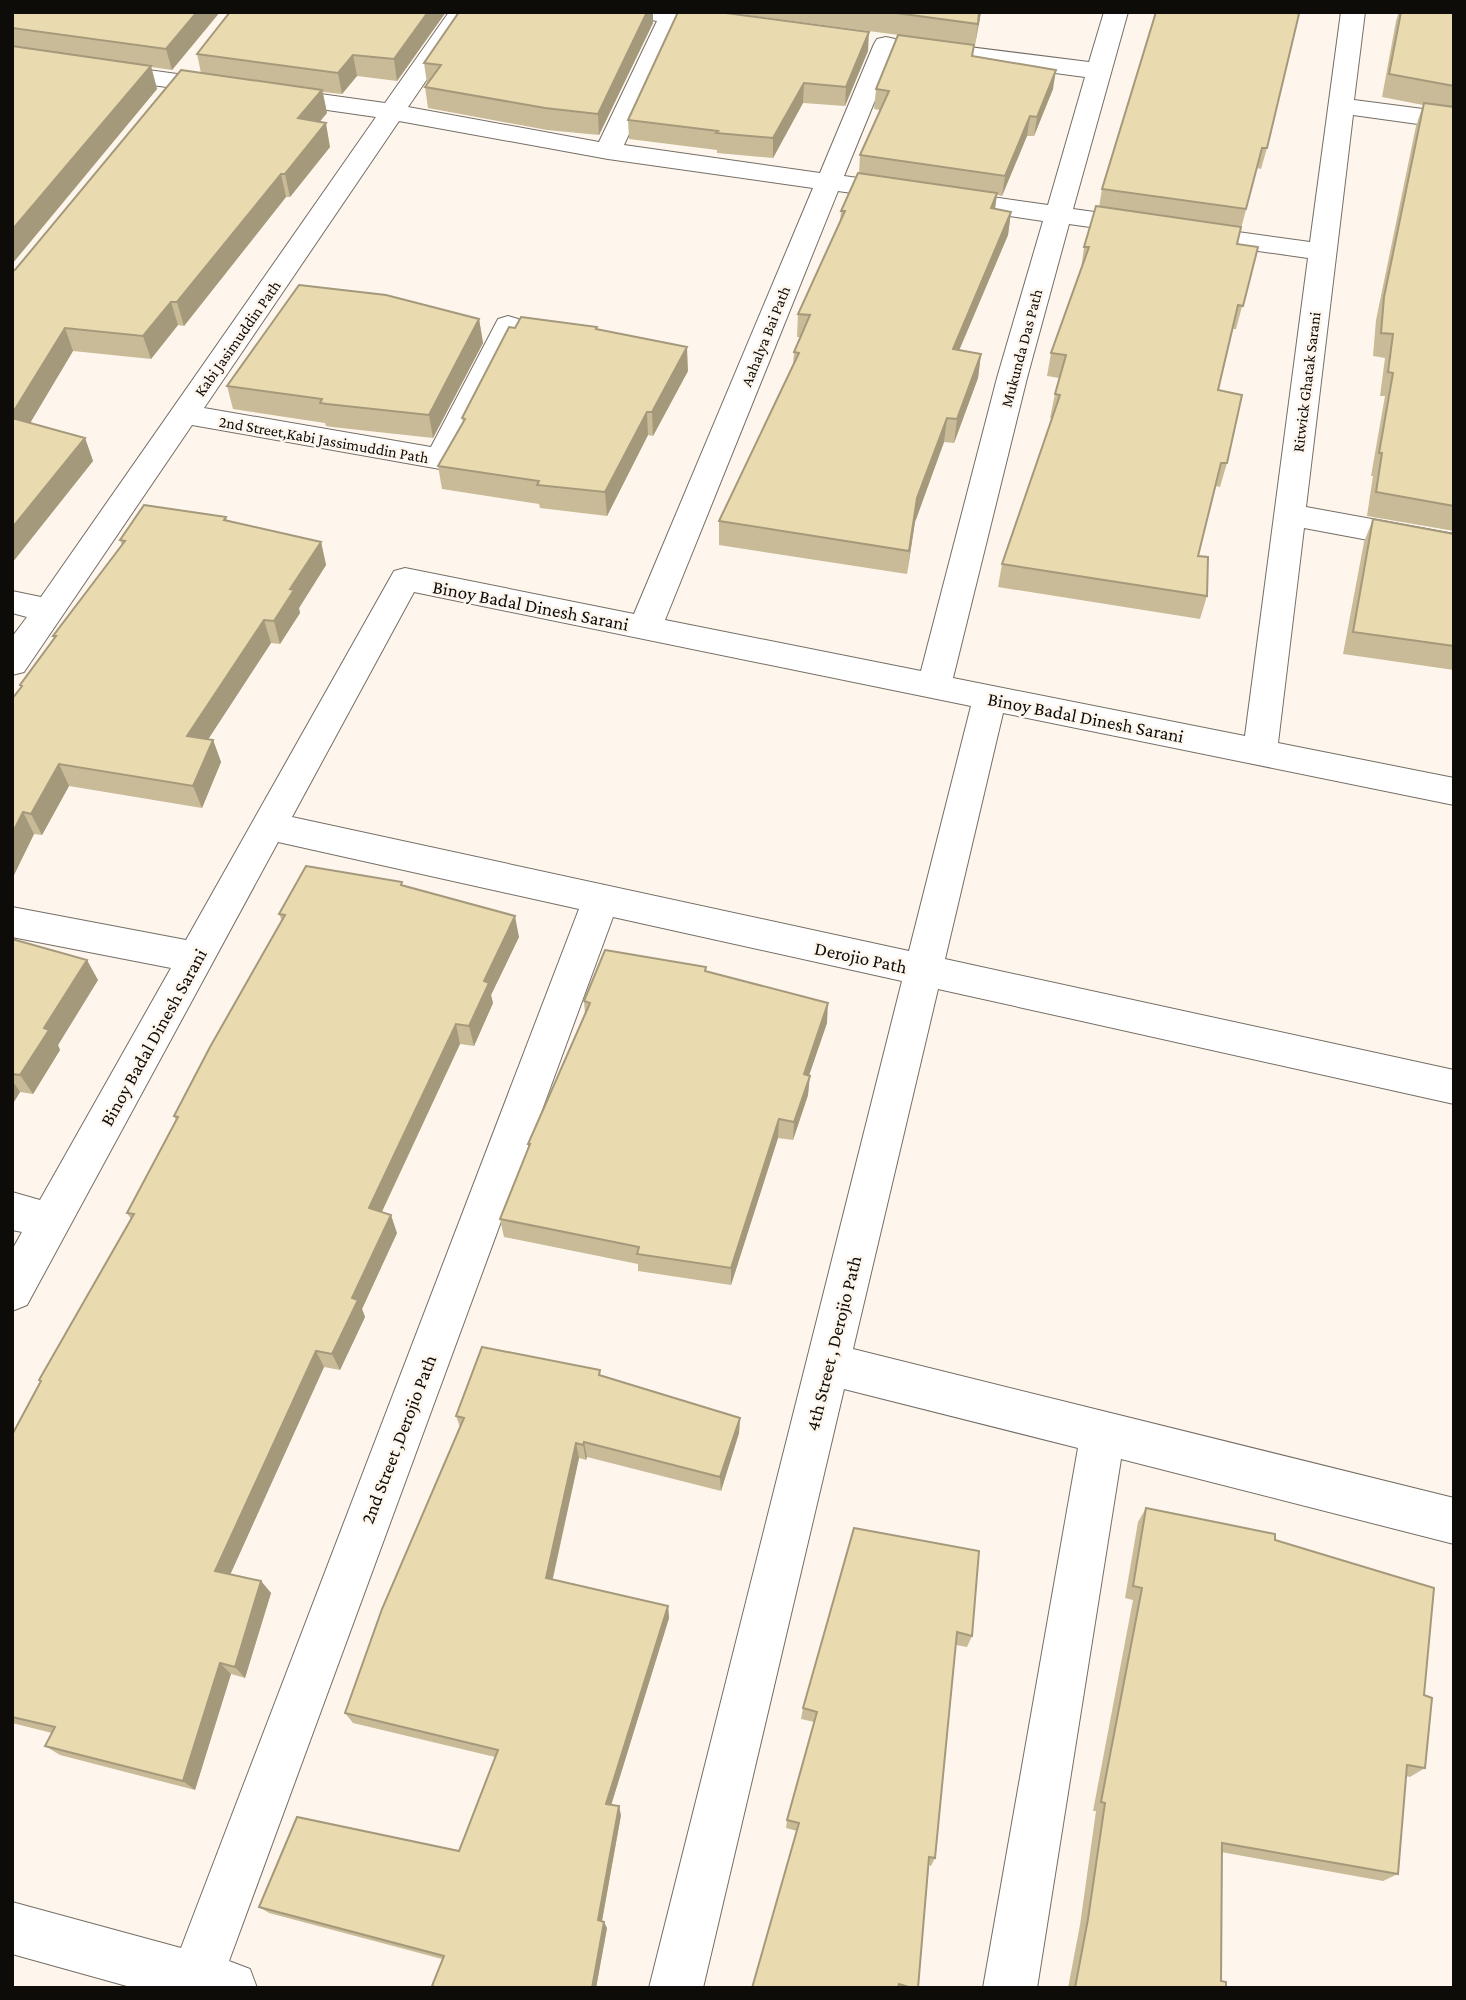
<svg xmlns="http://www.w3.org/2000/svg" width="1466" height="2000" font-family="'Crimson Pro',serif">
  <style>
    .lines { fill: none; stroke-linecap: round; stroke-linejoin: round }
    .minor-casing { stroke: #756e66; stroke-width: 2 }
    .minor { fill: #fff; fill-rule: evenodd }
    .wall { fill: #c9bb97 }
    .shaded-wall { fill: #a4997b }
    .building { fill: #eadab0; stroke: #a4997b; stroke-width: 2 }
    .labels { text-anchor: middle; stroke-width: 5; stroke-linejoin: round; paint-order: stroke }
    .far-street-label { font-size: 16px; fill: #0e0c09; stroke: #fef6ed }
    .street-label { font-size: 19px; fill: #0e0c09; stroke: #fef6ed }
  </style>
  <rect width="100%" height="100%" fill="#fef6ed"/>
  <g class="lines">
    <defs>
      <path id="minor" d="M449,12H473L408,107L599,142L657,21L635,17L631,12H701L737,18L741,23L737,28L729,30L679,24L624,145L820,173L874,44L877,39L886,37L895,39L898,44L844,176L1048,205L1085,77L921,55L912,53L909,48L912,43L921,41L1089,62L1104,12H1128L1073,209L1310,242L1341,12H1365L1354,100L1454,113V129L1353,115L1306,507L1454,534V556L1304,528L1278,743L1454,778V805L1003,713L945,959L1454,1070V1104L938,989L853,1349L1454,1498V1544L1121,1459L1037,1988H983L1078,1448L844,1389L703,1988H649L902,981L613,917L229,1961L250,1969L257,1988H134L12,1954V1902L181,1948L579,909L278,842L27,1305L12,1311V1250L22,1232L12,1230V1192L40,1200L171,968L12,937V907L186,940L394,571L405,568L634,614L813,188L608,159L399,121L204,408L431,447L498,319L508,316L518,319L522,325L451,466L440,469L192,425L24,672L12,675V637L27,617L12,613V591L41,597L376,117L12,65V51L385,103ZM838,191L1043,221L997,378L921,671L665,620ZM1069,224L1308,258L1245,736L953,678L1027,378ZM414,592L971,706L909,951L292,817Z"/>
    </defs>
    <use href="#minor" class="minor-casing"/>
    <use href="#minor" class="minor"/>
  </g>
  <path class="wall" d="M220,12L172,70L151,67L157,89L12,264V28Z
    M230,12H446L397,81L357,76L342,94L323,92L327,113L319,122L330,147L290,197H286L184,326L178,325L151,359L73,351L30,423L85,438L93,461L12,563V271L15,270L201,73L197,54Z
    M723,12H981L975,45Z
    M1156,12L1267,148L1261,169L1257,168L1237,244L1258,247L1236,329H1233L1218,390L1227,463L1220,487L1216,486L1198,556L1207,596L1200,619L998,587L1002,564L1052,418H1050L1055,394L1059,378L1047,376L1051,353L1081,270L1084,247L1099,207L1102,189Z
    M1399,12H1454V531L1367,516L1373,476H1371L1385,396H1380L1385,358L1373,356L1376,320L1416,126L1423,105L1382,97L1396,21Z
    M653,23L599,135L547,130L428,108L425,87L427,84L424,63Z
    M868,51L845,106L803,103L773,158L717,153V150L629,139L628,120Z
    M973,56L1053,89L1034,136H1027L1002,196L997,195L995,209L1011,212L1008,235L959,350L981,354L978,378L954,443L944,442L915,522L907,574L719,545V521L793,365L794,352L800,337H797L798,314L840,223L841,211L859,173L860,155L880,110L874,109L876,89Z
    M479,319L483,343L433,438L332,427L326,426L325,423L233,409L227,386Z
    M597,327V329L688,371L653,436L648,435L607,516L540,508L539,504L442,489L438,466L463,422L462,418L515,328Z
    M226,517L227,520L321,542L326,565L299,608L300,613L280,644L271,643L208,739L213,740L221,762L202,808L69,786L42,835L34,834L12,879L21,688L20,685L54,638L53,636L122,545L120,540Z
    M1373,519L1454,534V670L1343,654L1364,542Z
    M403,886L519,937L491,995L493,1003L474,1046L460,1044L382,1212L397,1233L362,1309L365,1317L340,1370L324,1367L230,1574L261,1581L271,1593L245,1678L231,1674L195,1790L60,1755L45,1746L52,1733L12,1723V1435L40,1382L39,1380L131,1219L127,1213L176,1120L174,1116L282,921L279,914Z
    M12,939L98,980L58,1045L60,1050L33,1094L20,1092L12,1105Z
    M706,971L827,1023L809,1075L808,1095L793,1140L778,1138L731,1285L638,1271V1264L504,1237L500,1219L528,1148V1144L585,1014L584,1001Z
    M601,1375L740,1418L739,1433L721,1491L587,1457L586,1460L579,1458L553,1579L668,1606L669,1618L611,1805L621,1815L602,1921L607,1928L596,1988H435L432,1986L442,1959L269,1913L259,1907L459,1851L495,1757L353,1723L345,1713L460,1427L456,1416Z
    M1146,1508L1275,1540L1424,1695L1425,1768L1410,1777L1406,1776L1398,1874L1383,1881L1221,1852V1981L1226,1988H1068L1080,1925L1096,1811H1093L1133,1600L1125,1598L1138,1522Z
    M854,1528L972,1636L967,1647L956,1645L935,1858L931,1866L929,1865L918,1988H752L797,1831L786,1828L787,1820L814,1722L801,1719L803,1708Z"/>
  <path class="shaded-wall" d="M197,12H220L172,70L166,49Z
    M428,12H446L397,81L394,59Z
    M647,12H653V23L599,135L598,114Z
    M979,12H981L975,45L978,24Z
    M869,32L868,51L845,106L846,87Z
    M353,55L357,76L342,94L338,73Z
    M151,66L157,89L12,264V230Z
    M1056,70L1053,89L1034,136L1037,117Z
    M804,83L803,103L773,158V138Z
    M322,90L327,113L303,142L298,118Z
    M1030,116L1027,136L1002,196L1005,176Z
    M326,123L330,147L290,197L285,174Z
    M281,174L286,197L184,326L177,302Z
    M997,193L994,216L991,208Z
    M1011,212L1008,235L950,372L953,349Z
    M171,302L178,325L151,359L143,336Z
    M479,319L483,343L433,438L429,415Z
    M65,328L73,351L20,440L12,422V414Z
    M687,347L688,371L653,436L652,412Z
    M981,354L978,378L954,443L957,419Z
    M647,412L648,435L607,516L605,492Z
    M947,418L944,442L915,522L907,574L917,498Z
    M85,438L93,461L12,563V528Z
    M321,542L326,565L299,608L300,613L280,644L274,621L290,589Z
    M264,620L271,643L196,758L187,736Z
    M213,740L221,762L202,808L193,786Z
    M59,764L69,786L42,835L31,814Z
    M23,812L34,834L12,879V834Z
    M515,916L519,937L491,995L493,1003L474,1046L469,1026L484,981Z
    M87,960L98,980L58,1045L60,1050L33,1094L20,1075L44,1028Z
    M828,1003L827,1023L803,1093L804,1074Z
    M456,1024L460,1044L375,1226L369,1208Z
    M810,1076L808,1095L793,1140L794,1122Z
    M12,1080L20,1092L12,1105Z
    M779,1119L778,1138L731,1285V1268Z
    M391,1215L397,1233L362,1309L365,1317L340,1370L332,1354L352,1298Z
    M316,1351L324,1367L226,1584L215,1571Z
    M740,1418L739,1433L721,1491L720,1477Z
    M584,1442L587,1457L586,1460L583,1445Z
    M576,1443L579,1458L550,1590L546,1578Z
    M261,1581L271,1593L245,1678L235,1667Z
    M668,1606L669,1618L609,1812L606,1804Z
    M220,1663L231,1674L195,1790L183,1781Z
    M619,1806L621,1815L601,1926L598,1920Z
    M604,1922L607,1928L596,1988H592Z"/>
  <path class="building" d="M13,12H197L166,49L12,28Z
    M230,12H428L394,59L353,55L338,73L197,54Z
    M459,12H647L598,114L545,108L425,87L441,65L424,63Z
    M678,12H718L869,32L846,87L804,83L773,138L716,133L718,131L628,120Z
    M889,12H979L978,24Z
    M1156,12H1295L1299,14L1267,148H1262L1246,209L1102,189Z
    M1401,12H1454V86L1389,74Z
    M898,35L974,45L972,56L1056,70L1037,117L1030,116L1005,176L860,155L889,91L876,89Z
    M12,46L151,66L12,230Z
    M181,70L322,90L298,118L326,123L285,174H281L177,302H171L143,336L65,328L12,414V271L15,270Z
    M1424,103L1454,107V506L1376,492L1382,453H1379L1393,373L1388,372L1393,334L1381,333L1384,297Z
    M858,173L997,193L991,208L1011,212L953,349L981,354L957,419L947,418L917,498L909,551L719,521L799,353L794,352L810,315L798,314L845,211H841Z
    M1096,206L1241,227L1237,244L1258,247L1243,306L1238,305L1218,390L1242,395L1227,463H1221L1198,556L1208,557L1207,596L1002,564L1060,395L1055,394L1066,355L1051,353L1089,247H1084Z
    M299,285L386,295L479,319L429,415L327,404L320,403L322,399L227,386Z
    M521,317L597,327L596,329L687,347L652,412H647L605,492L537,485L539,481L438,466L465,419L462,418L509,327L515,328Z
    M12,418L85,438L12,528Z
    M144,505L226,517L224,520L321,542L290,589L294,590L274,621L264,620L187,736L213,740L193,786L59,764L31,814L23,812L12,834V699L22,686L20,685L56,636H53L125,541L120,540Z
    M1373,519L1454,534V646L1353,632Z
    M306,866L402,882L401,885L515,916L484,981L489,983L469,1026L456,1024L369,1208L391,1215L352,1298L358,1300L332,1354L316,1351L215,1571L261,1581L235,1667L220,1663L183,1781L45,1746L55,1727L12,1717V1435L41,1381L39,1380L134,1214L127,1213L178,1117L174,1116L210,1047L285,915L279,914Z
    M12,939L87,960L44,1028L49,1030L20,1075L12,1074Z
    M605,950L706,967L705,971L828,1003L804,1074L810,1076L794,1122L779,1119L731,1268L637,1254L639,1247L500,1219L530,1144H528L590,1003L584,1001Z
    M482,1347L600,1370L599,1375L740,1418L720,1477L584,1442L583,1445L576,1443L546,1578L668,1606L606,1804L619,1806L598,1920L604,1922L592,1988H438L432,1986L444,1956L259,1907L297,1817L459,1851L498,1750L345,1713L382,1609L464,1418L456,1416Z
    M1146,1508L1275,1534V1540L1434,1588L1424,1695L1432,1698L1425,1768L1407,1765L1398,1874L1222,1843L1221,1981L1226,1982V1988H1075L1088,1919L1105,1803L1101,1802L1142,1588L1133,1586Z
    M854,1528L979,1551L972,1636L957,1632L935,1858L929,1857L918,1988H912L899,1984L898,1988H752L799,1823L787,1820L817,1712L803,1708Z"/>
  <g class="labels">
    <g class="far-street-label">
      <text transform="translate(765 336) rotate(-68)" y="6">Aahalya Bai Path</text>
      <text transform="translate(237 338) rotate(-55)" y="6">Kabi Jasimuddin Path</text>
      <text transform="translate(1021 348) rotate(-75)" y="6">Mukunda Das Path</text>
      <text transform="translate(1306 382) rotate(-83)" y="6">Ritwick Ghatak Sarani</text>
      <text transform="translate(324 439) rotate(10)" y="6">2nd Street,Kabi Jassimuddin Path</text>
    </g>
    <g class="street-label">
      <text transform="translate(531 605) rotate(11)" y="7">Binoy Badal Dinesh Sarani</text>
      <text transform="translate(1086 717) rotate(11)" y="7">Binoy Badal Dinesh Sarani</text>
      <text transform="translate(861 957) rotate(12)" y="7">Derojio Path</text>
      <text transform="translate(153 1037) rotate(-61)" y="7">Binoy Badal Dinesh Sarani</text>
      <text transform="translate(833 1343) rotate(-76)" y="7">4th Street , Derojio Path</text>
      <text transform="translate(398 1439) rotate(-69)" y="7">2nd Street ,Derojio Path</text>
    </g>
  </g>
  <rect width="1466" height="2000" fill="none" stroke="#0e0c09" stroke-width="28"/>
</svg>
